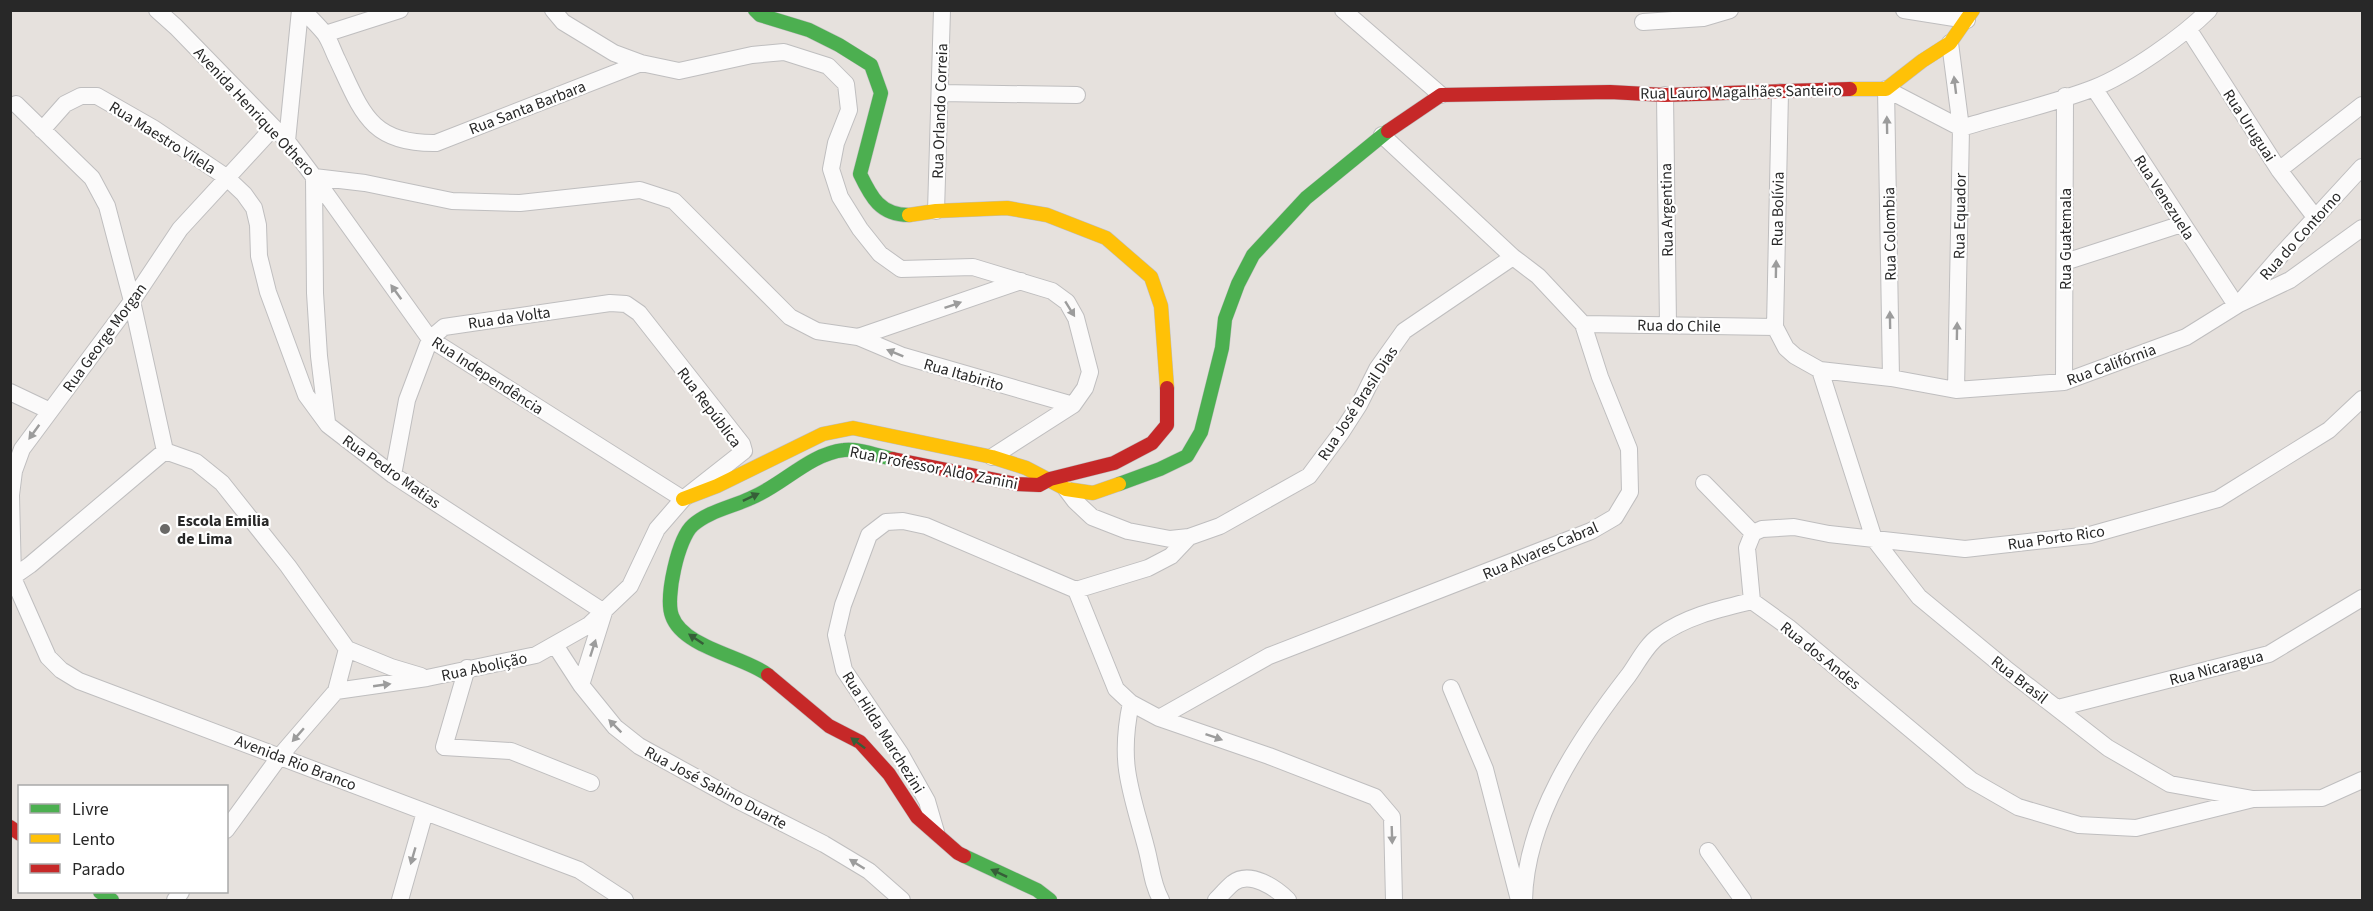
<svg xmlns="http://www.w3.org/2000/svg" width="2373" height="911" font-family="'Source Sans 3',sans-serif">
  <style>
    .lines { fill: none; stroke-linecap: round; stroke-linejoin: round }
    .street-casing { stroke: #bfbebf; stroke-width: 18 }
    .fast-casing { stroke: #bfbebf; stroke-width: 15 }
    .slow-casing { stroke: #bfbebf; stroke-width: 15 }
    .jam-casing { stroke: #bfbebf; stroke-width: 15 }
    .street { stroke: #fbfafa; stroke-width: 16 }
    .fast { stroke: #4caf50; stroke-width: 14 }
    .slow { stroke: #ffc107; stroke-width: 14 }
    .jam { stroke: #c62828; stroke-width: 14 }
    .oneway { fill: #9c9c9c }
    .oneway2 { fill: #365e38 }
    .poi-dot { fill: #6a6967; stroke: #fff; stroke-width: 2 }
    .labels { text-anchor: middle; stroke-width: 4.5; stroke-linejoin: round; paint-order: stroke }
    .street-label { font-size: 16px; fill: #282828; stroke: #fff }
    .poi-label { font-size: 16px; font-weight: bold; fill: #282828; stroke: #fff; text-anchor: start }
  </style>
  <rect width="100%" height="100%" fill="#e6e1dd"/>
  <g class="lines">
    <defs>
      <path id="street" d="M157,10L176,27L287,141L314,177L365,183L452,201L520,203L640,190L674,201L790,317L817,331L858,337L1021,281
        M303,10C310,18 319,26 325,34C330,41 333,51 337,59C362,112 370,144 436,143L641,63
        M553,10L563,22L614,53L641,63L679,71L752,55L784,52L828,66L846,84L849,110L836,143L831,169L840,197L860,229L880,254L901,269L973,267L1052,291L1067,302L1076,318L1090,372L1085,388L1073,405L992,457
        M1343,10L1441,95
        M1904,10L1967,20
        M1643,22L1703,18L1730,10
        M2189,30L2279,170L2315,217
        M325,34L400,10
        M1950,43L1961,128L1956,390
        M2094,88L2236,305
        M1780,92L1775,327L1786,348L1795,356L1820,370L1891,378L1956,390L2064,382L2186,337L2239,304L2290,280L2362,228
        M940,93L1077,95
        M1665,95L1668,325
        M16,104L92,178L107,206L132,301L165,451
        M273,128L180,229L132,301L22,449L14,471L11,495L13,578L48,657L61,670L79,681L579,870L625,900
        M1961,128C2003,115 2053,104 2094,88C2129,74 2182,37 2209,10
        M42,130L65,104L81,96H97L153,128L226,177L244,194L254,208L258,225L259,256L268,292L306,395L328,425L393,475L604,612L581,685
        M287,141L300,10
        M2279,170L2362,105
        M314,177L430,339L683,499
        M314,177L315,293L319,356L327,422
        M936,211L942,10
        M2065,262L2182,224
        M2242,300L2281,255L2362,167
        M1583,324L1775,327
        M858,337L903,356L1073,405
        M1820,370L1874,539L1919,597L2005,668L2108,748L2170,784L2253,799L2322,798L2362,780
        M1891,378L1886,89L1961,128
        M2064,382L2065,96
        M10,392L50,411
        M1704,483L1753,533
        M1066,489L1075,501L1092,517L1128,531L1170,539L1189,537L1220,526L1309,476L1341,433L1359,405L1377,369L1404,331L1513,257
        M1189,537L1171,556L1148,568L1076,590L1116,689L1131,703L1159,718L1269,756L1375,797L1392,817L1394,900
        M10,579L30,565L165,451L196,462L222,483L288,566L347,649L391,667L421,676
        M1752,601L1747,548L1753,533L1762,529L1794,527L1829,534L1965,549L2090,535L2218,499L2329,430L2362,399
        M555,645L581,685L615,727L639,746L737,800L824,844L869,871L902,900
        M467,668L444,747L511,751L591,783
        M1451,688L1485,769L1519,900
        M336,691L427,678L536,655L589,625L630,586L657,529L683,499L744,451L742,444L639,313L626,304L610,303L444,327L430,339L407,400L393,475
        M1131,703C1118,764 1131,790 1146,847C1151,865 1152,884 1161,900
        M2058,708L2269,654L2362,598
        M1159,718L1269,656L1591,531L1615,517L1630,492L1629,449L1600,377L1583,324L1538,276L1513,257L1382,135
        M226,830L280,756L336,691L347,649
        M936,832L927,801L900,753L844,670L836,635L843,605L869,535L886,522L903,521L926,526L1076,590
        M1708,851L1743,900
        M175,900L181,892
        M400,900L425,812
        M1216,900C1221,895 1227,888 1233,883C1250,870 1276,888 1288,900
        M1524,900C1526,818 1579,739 1628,676C1637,664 1646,645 1659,636C1687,616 1719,609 1752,601L1788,627L1971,780L2018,807L2079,825L2136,828L2253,799"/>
      <path id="fast" d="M755,10L760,15L809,30L839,45L871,65L881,93L860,174C871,197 880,215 909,215
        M1119,484L1160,469L1187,456L1201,432L1222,348L1225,319L1238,284L1253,255L1306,198L1388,131
        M768,675C746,657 683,648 672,616C665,598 678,538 693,525C709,511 732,507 751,498C783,485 809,454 844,450C858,448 879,456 893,459
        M964,856L1037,890L1050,900
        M100,892L112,900"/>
      <path id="slow" d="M1850,89H1886L1922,61L1950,43L1973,10
        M909,215L936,211L1007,208L1047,215L1106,238L1151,277L1161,306L1167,388
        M683,499L717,486L823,434L853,428L992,457L1026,468L1066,489L1093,493L1119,484"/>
      <path id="jam" d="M1388,131L1441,95L1610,92L1665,95L1850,89
        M893,459L1016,484L1039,485L1050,479L1114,463L1152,443L1167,425V388
        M768,675L829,726L860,742L889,774L917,817L958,853L964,856
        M10,827L20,834"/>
    </defs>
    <use href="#street" class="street-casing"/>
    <use href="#fast" class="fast-casing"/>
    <use href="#slow" class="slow-casing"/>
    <use href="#jam" class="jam-casing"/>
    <use href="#street" class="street"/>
    <use href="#fast" class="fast"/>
    <use href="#slow" class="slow"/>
    <use href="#jam" class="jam"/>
  </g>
  <defs><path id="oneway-solid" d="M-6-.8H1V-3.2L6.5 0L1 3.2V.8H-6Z" transform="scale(1.5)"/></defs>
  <g class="oneway">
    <use href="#oneway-solid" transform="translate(1955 85) rotate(-97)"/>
    <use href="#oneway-solid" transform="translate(1887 125) rotate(-91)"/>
    <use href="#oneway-solid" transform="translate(1776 269) rotate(-89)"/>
    <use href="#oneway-solid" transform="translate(396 292) rotate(-126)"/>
    <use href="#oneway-solid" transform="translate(953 305) rotate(-19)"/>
    <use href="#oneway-solid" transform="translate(1070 309) rotate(58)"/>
    <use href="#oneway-solid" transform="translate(1890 320) rotate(-91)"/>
    <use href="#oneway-solid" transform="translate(1957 331) rotate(-89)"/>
    <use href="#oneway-solid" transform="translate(895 353) rotate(-158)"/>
    <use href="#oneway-solid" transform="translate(34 432) rotate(126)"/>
    <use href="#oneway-solid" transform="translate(593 648) rotate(-72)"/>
    <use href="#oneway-solid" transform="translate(382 685) rotate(-8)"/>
    <use href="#oneway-solid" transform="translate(615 726) rotate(-135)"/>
    <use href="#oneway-solid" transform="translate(298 735) rotate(131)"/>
    <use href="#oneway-solid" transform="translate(1214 737) rotate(19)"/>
    <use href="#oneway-solid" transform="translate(1392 835) rotate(88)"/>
    <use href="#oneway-solid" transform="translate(413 856) rotate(106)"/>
    <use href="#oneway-solid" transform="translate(857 864) rotate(-148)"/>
  </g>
  <g class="oneway2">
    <use href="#oneway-solid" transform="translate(751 497) rotate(-25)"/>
    <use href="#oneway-solid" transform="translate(696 639) rotate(-146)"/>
    <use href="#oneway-solid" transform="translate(858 743) rotate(-143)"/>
    <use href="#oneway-solid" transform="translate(999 873) rotate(-155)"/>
  </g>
  <circle class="poi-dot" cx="165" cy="529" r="6"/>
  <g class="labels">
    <g class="street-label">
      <text transform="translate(1741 91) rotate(-1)" y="6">Rua Lauro Magalhães Santeiro</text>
      <text transform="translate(527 107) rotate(-21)" y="6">Rua Santa Barbara</text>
      <text transform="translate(255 111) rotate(47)" y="6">Avenida Henrique Othero</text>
      <text transform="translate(939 111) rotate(-88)" y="6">Rua Orlando Correia</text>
      <text transform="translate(2250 125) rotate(57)" y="6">Rua Uruguai</text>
      <text transform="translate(163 137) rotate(32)" y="6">Rua Maestro Vilela</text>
      <text transform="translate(2165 197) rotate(57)" y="6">Rua Venezuela</text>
      <text transform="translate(1777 209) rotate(-89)" y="6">Rua Bolívia</text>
      <text transform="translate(1666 210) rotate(-91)" y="6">Rua Argentina</text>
      <text transform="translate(1959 216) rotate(-89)" y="6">Rua Equador</text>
      <text transform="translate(1889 234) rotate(-91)" y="6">Rua Colombia</text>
      <text transform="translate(2300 235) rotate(-48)" y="6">Rua do Contorno</text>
      <text transform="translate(2065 239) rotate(-90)" y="6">Rua Guatemala</text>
      <text transform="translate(509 317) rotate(-8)" y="6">Rua da Volta</text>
      <text transform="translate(1679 325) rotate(1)" y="6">Rua do Chile</text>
      <text transform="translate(104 337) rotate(-54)" y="6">Rua George Morgan</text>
      <text transform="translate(2111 364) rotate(-20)" y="6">Rua Califórnia</text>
      <text transform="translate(964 374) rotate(16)" y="6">Rua Itabirito</text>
      <text transform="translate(488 375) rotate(33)" y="6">Rua Independência</text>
      <text transform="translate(1357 403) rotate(-57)" y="6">Rua José Brasil Dias</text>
      <text transform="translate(710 407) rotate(53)" y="6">Rua República</text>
      <text transform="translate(934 467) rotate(11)" y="6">Rua Professor Aldo Zanini</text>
      <text transform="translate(392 471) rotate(35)" y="6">Rua Pedro Matias</text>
      <text transform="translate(2056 537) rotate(-8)" y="6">Rua Porto Rico</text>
      <text transform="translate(1540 550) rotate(-23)" y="6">Rua Alvares Cabral</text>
      <text transform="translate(1821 655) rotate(39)" y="6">Rua dos Andes</text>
      <text transform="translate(484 666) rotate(-12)" y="6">Rua Abolição</text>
      <text transform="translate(2216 667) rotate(-15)" y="6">Rua Nicaragua</text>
      <text transform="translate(2020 679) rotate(38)" y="6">Rua Brasil</text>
      <text transform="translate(884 732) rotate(58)" y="6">Rua Hilda Marchezini</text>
      <text transform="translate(296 762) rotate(21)" y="6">Avenida Rio Branco</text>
      <text transform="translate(716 787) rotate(28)" y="6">Rua José Sabino Duarte</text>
    </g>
    <g class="poi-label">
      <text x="177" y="526">Escola Emilia<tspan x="177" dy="18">de Lima</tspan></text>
    </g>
  </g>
  <rect width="2373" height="911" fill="none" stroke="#282828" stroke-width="24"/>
  <rect x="18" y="785" width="210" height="108" fill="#ffffff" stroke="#a9a9a9" stroke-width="1.5"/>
  <rect x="30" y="804" width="30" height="9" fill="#4caf50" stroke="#a9a9a9" stroke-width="1.5"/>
  <text x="72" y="815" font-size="18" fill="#282828">Livre</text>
  <rect x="30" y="834" width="30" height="9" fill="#ffc107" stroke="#a9a9a9" stroke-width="1.5"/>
  <text x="72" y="845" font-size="18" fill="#282828">Lento</text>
  <rect x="30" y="864" width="30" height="9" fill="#c62828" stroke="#a9a9a9" stroke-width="1.5"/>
  <text x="72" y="875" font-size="18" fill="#282828">Parado</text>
</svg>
